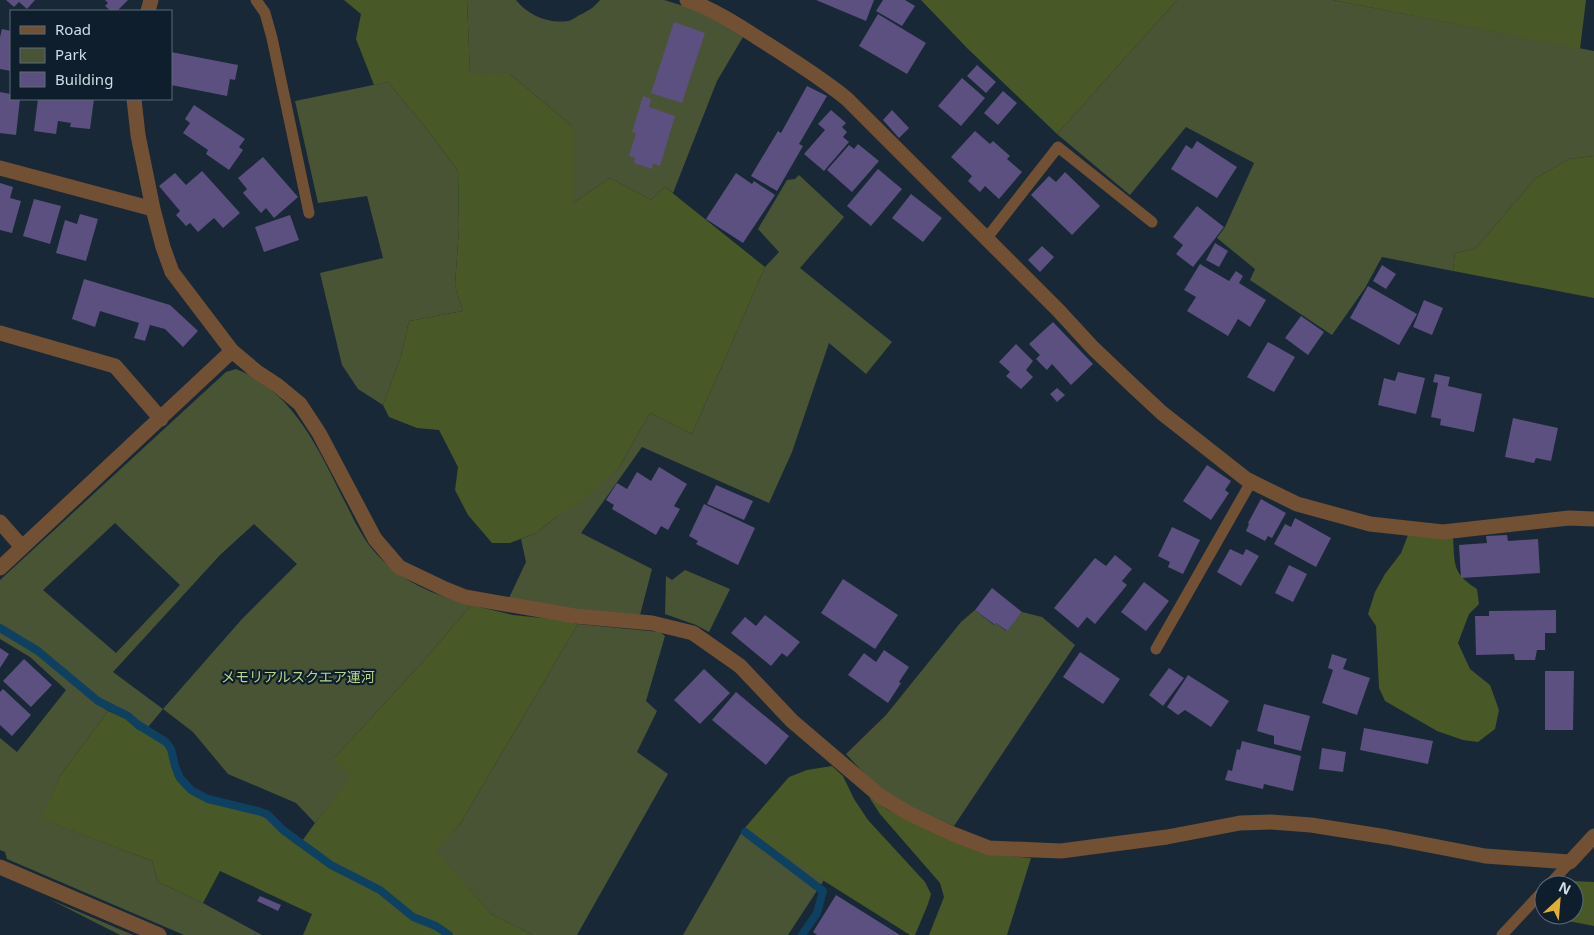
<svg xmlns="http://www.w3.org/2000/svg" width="1594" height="935" font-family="'Noto Sans','Noto Sans JP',sans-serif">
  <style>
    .green { fill: #495435; fill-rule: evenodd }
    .forest { fill: #485826 }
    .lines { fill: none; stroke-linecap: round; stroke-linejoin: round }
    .stream { stroke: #0e4061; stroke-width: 8 }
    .building { fill: #5b507f }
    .lane { stroke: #715033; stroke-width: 11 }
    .street { stroke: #715033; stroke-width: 15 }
    .labels { text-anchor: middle; stroke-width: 4.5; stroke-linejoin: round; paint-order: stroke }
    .park-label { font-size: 14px; fill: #bad687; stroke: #0e1e2c }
  </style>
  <rect width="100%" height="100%" fill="#182836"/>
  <path class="green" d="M467,0H516C528,15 548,24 568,21C573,20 577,16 582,14C591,9 593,8 600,0H664L687,7L720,22L743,37L717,81L673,193L665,187L651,200L610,178L573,203V127L510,74H470Z
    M1177,0H1333L1594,51V156L1569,159L1536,178L1475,249L1455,253L1453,271L1382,257L1365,288L1332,335L1250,280L1255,269L1217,238L1225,227L1254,163L1186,127L1130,195L1057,134Z
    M388,82L430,133L458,171L459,227L455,286L463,311L409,321L401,356L383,405L358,389L342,365L320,273L383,258L367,196L318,203L295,101Z
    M799,175L844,217L800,268L892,342L866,374L829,343L792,452L769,503L642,447L581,533L652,569L640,615L582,610L509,598L526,562L521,539L536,533L618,469L650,413L692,434L765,267L779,252L758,229L787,180L795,179Z
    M236,369C295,392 320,453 346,504C354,520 362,537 373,550C399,581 434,595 471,605L421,664L334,758L352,777L315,823L296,803L228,774L193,732L163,709L148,727L138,722L131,716L99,698L35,646L0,625V580L226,372ZM115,523L180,585L116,653L43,590ZM254,524L297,564L242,619L163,709L113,672L220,555Z
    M685,570L730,589L709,632L696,625L665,614L666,576L672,580Z
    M975,610L994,625L996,623L1006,631L1022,612L1042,617L1075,645L954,826C939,819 923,813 908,806C884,793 864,774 846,754L886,715L961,622Z
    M578,624L660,632L665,636L646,701L657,711L637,752L668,774L577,935H533L491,914L435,850L460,824Z
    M0,631L34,652L93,701L108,711L60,776L43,819L152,861L158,882L203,903L262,935H184L7,859L5,852L0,850V738L17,752L66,690L30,657L0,639Z
    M743,830L824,880L788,935H683Z
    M49,899L133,935H120Z"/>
  <path class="forest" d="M344,0H467L470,73L510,74L573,127V203L610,178L651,200L665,187L765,267L692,434L650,413L618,469L577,504L555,518L536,533L510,543H492L468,515L455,490L458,467L439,430L417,428L389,417L383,405L401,356L409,321L463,311L455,286L459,227L458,171L430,133L388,82L374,85L356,39L361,14Z
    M921,0H1177L1057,134L967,48Z
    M1333,0H1586L1580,49Z
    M1594,156V298L1453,271L1455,253L1475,249L1536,178L1569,159Z
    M1408,535L1453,538C1455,565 1452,573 1477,589L1479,604L1469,614L1458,643L1470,669L1490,685L1499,710L1495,729L1478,742L1463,740L1437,731L1385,701L1379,688L1376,626L1368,614L1375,592L1385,574L1401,553Z
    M471,605L513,615L552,619L578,624L460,824L436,850L491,914L533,935H452L441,927L411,912L375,884L331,862L302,841L315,823L351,777L333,759L421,664Z
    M108,711L126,719L137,729L162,741L167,746L175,777L182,786L193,794L205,800L259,814L267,819L293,842L333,870L381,894L412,918L438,931L444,935H303L312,914L220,871L203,903L158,882L152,861L42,819L60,776Z
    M832,766L843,776L854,799L868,820L925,882L931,894L928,904L915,935H910L743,830L789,777L807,770Z
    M869,797L888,810L945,838L985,854L1031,858L1007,935H929L944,897L940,883L880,814Z
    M1574,881L1594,882V926L1568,921L1569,915H1574Z"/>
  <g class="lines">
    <path class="stream" d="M0,628L38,651L98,701L128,716L137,724L166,742L171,749L175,766L180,778L191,790L208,799L258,811L267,814L283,830L331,865L380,890L413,917L436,926L449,935
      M745,832L823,891L817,913L802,935"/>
  </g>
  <path class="building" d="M6,0H35L27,9L19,2L14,7Z
    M105,0H128L117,11H111L105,6L108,3Z
    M816,0H874L866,21Z
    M883,0H905L915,6L902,26L876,11Z
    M878,14L926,43L907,74L859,46Z
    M674,22L705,33L682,103L651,93Z
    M2,29L11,31V71L0,69V37Z
    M171,52L238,65L235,80L230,79L227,96L171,85Z
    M977,65L996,82L986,93L967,76Z
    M962,78L985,98L961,126L938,106Z
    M807,86L827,96L799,144L803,146L777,191L751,176L778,131L781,133Z
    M1003,91L1017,103L998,125L984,113Z
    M0,92L11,94V99H20L16,135L0,133Z
    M643,96L651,99L649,107L675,116L660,166L653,163L652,169L634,163L635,158L629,156L636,133L632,132Z
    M38,99H94L90,129L70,127L71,123L58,121L56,134L34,131Z
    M194,105L245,139L239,147L243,150L229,170L206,154L208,150L183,133L190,123L185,119Z
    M831,110L846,123L842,127L847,132L843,137L849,142L824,171L804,154L825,130L818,124Z
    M892,110L909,128L899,138L883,120Z
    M975,131L990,144L993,141L1010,156L1007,159L1022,172L999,199L985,186L980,192L968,181L972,176L951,157Z
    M1197,141L1237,167L1217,198L1171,169L1186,145L1192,149Z
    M858,144L879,161L852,192L827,170L849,145L854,149Z
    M263,157L298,197L274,218L266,208L261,213L243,193L247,189L238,178Z
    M878,169L902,189L871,226L847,206Z
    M202,171L240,213L223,228L214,218L198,232L190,223L186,226L176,215L180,211L159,186L175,173L186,185Z
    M1065,172L1100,206L1072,235L1031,195L1049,176L1056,182Z
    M736,173L752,184L754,181L775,195L743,243L706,219Z
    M0,183L13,187L10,198L21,201L12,233L0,230Z
    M911,194L942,218L923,242L892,218Z
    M34,199L61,206L50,244L23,236Z
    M1197,206L1224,227L1193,267L1176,254L1183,245L1173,237Z
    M80,214L98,219L86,261L56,253L65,220L77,224Z
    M290,215L299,240L264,252L255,227Z
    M1215,243L1228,251L1219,267L1206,260Z
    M1042,246L1054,257L1040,272L1028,260Z
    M1200,264L1229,281L1236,271L1243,276L1239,283L1266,300L1250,327L1238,319L1228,336L1187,311L1196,297L1184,290Z
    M1382,265L1396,274L1386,289L1373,281Z
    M84,279L170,305L198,331L183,347L165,329L150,325L145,341L134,338L139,323L100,311L95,327L72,319Z
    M1368,286L1417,314L1399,345L1350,318Z
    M1424,300L1443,308L1432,335L1413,327Z
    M1301,316L1324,332L1308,355L1285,338Z
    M1053,322L1093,364L1071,385L1052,364L1047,370L1036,359L1040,355L1029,344Z
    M1268,342L1295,357L1274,392L1247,377Z
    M1016,344L1033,361L1026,370L1033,377L1021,389L1006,376L1010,372L999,362Z
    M1398,372L1425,378L1416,414L1378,405L1384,378L1395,381Z
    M1435,374L1450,377L1448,386L1482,394L1474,432L1440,425L1441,419L1431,417L1438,383L1433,382Z
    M1057,388L1065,395L1057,402L1050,394Z
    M1513,418L1558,428L1551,461L1536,458L1534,463L1505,457Z
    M1207,465L1231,481L1225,490L1229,493L1211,520L1183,501Z
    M659,467L687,484L674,506L680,509L668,530L661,526L656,535L612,509L614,505L606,500L617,483L627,489L637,472L651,481Z
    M716,485L753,501L744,520L707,504Z
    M1261,499L1286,513L1272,538L1268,536L1265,541L1246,531L1249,524L1248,523Z
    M704,504L755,528L738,565L696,544L698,541L689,536Z
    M1295,518L1331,538L1316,567L1274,544L1285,524L1291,527Z
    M1172,527L1200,540L1183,574L1168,567L1170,562L1158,556Z
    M1507,535L1508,541L1538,539L1540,573L1461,578L1459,545L1487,543L1486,536Z
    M1230,549L1243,555L1246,549L1259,556L1241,586L1217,572Z
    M1115,555L1132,569L1122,581L1127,585L1095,624L1087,617L1078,628L1054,608L1095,558L1106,566Z
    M1289,565L1307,574L1293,602L1275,593Z
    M843,579L898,615L875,649L821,613Z
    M1144,582L1169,601L1146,631L1121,612Z
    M992,588L1022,612L1007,631L996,623L995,625L975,610Z
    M1556,610V633H1545V650H1537L1535,660H1515L1514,654L1476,655L1475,616H1489V611Z
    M765,615L800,642L787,657L782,653L771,666L731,633L745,617L756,626Z
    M0,648L9,654L0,668Z
    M884,650L909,667L899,682L901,683L888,703L848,675L864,653L876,662Z
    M1080,652L1120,679L1103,704L1063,677Z
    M1332,654L1347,659L1343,669L1370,678L1357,715L1322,703L1333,670L1328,668Z
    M24,659L52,685L31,707L3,681Z
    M1169,668L1184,678L1163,706L1149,695Z
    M704,669L730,693L700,724L674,700Z
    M1545,671H1574L1573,730H1545Z
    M1188,675L1229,701L1211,727L1185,710L1178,715L1167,707Z
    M3,689L31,715L12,736L0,725V692Z
    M736,692L789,736L766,765L712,720Z
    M1264,704L1310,716L1301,751L1274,744V736L1257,731Z
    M1364,728L1433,741L1428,764L1360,750Z
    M1242,741L1301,756L1293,791L1264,784L1263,789L1225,780L1228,770L1232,771L1237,749L1240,750Z
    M1322,748L1346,752L1343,772L1319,769Z
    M836,895L900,935H817L813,932Z
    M260,896L281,905L278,911L257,901Z"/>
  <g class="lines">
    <path class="lane" d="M256,0L265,13L272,38L309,213
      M986,239L1058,147L1152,222
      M1156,649L1251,482
      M1549,885L1570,862
      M1502,935L1544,890"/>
    <path class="street" d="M687,0C713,9 738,25 761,40C791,59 820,77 847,99L1058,310L1093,348L1133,386L1162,413L1246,479L1297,504L1370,524L1443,532L1569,518L1594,519
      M148,11L151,0
      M134,99L138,135L153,209L163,247L172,272L232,351L257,372L277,385L300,404L319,433L375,539L399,567L445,589L465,597L575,616L652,623L693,633L740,666L792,721L880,796L908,813L953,834L989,848L1061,851L1167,837L1240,823L1271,822L1311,825L1387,837L1485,856L1570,862L1594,836
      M0,168L153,209
      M0,333L115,366L161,419
      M0,522L22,547
      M0,568L232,351
      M0,867L159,935"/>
  </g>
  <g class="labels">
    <g class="park-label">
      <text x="298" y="682">メモリアルスクエア運河</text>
    </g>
  </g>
  <rect x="10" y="10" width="162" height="90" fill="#0e1e2c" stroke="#5c6a76"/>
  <rect x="20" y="26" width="25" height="8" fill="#715033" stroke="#5c6a76"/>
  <text x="55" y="35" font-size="15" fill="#d1dce5">Road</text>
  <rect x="20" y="48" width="25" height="15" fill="#495435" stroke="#5c6a76"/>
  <text x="55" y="60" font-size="15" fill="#d1dce5">Park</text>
  <rect x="20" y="72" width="25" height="15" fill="#5b507f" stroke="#5c6a76"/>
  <text x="55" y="85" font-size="15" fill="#d1dce5">Building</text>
  <g transform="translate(1559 900) rotate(26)"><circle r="24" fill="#0e1e2c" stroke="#5c6a76"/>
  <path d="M0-4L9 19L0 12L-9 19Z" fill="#e1af34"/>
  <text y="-8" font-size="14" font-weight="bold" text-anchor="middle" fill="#d1dce5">N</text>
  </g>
</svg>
